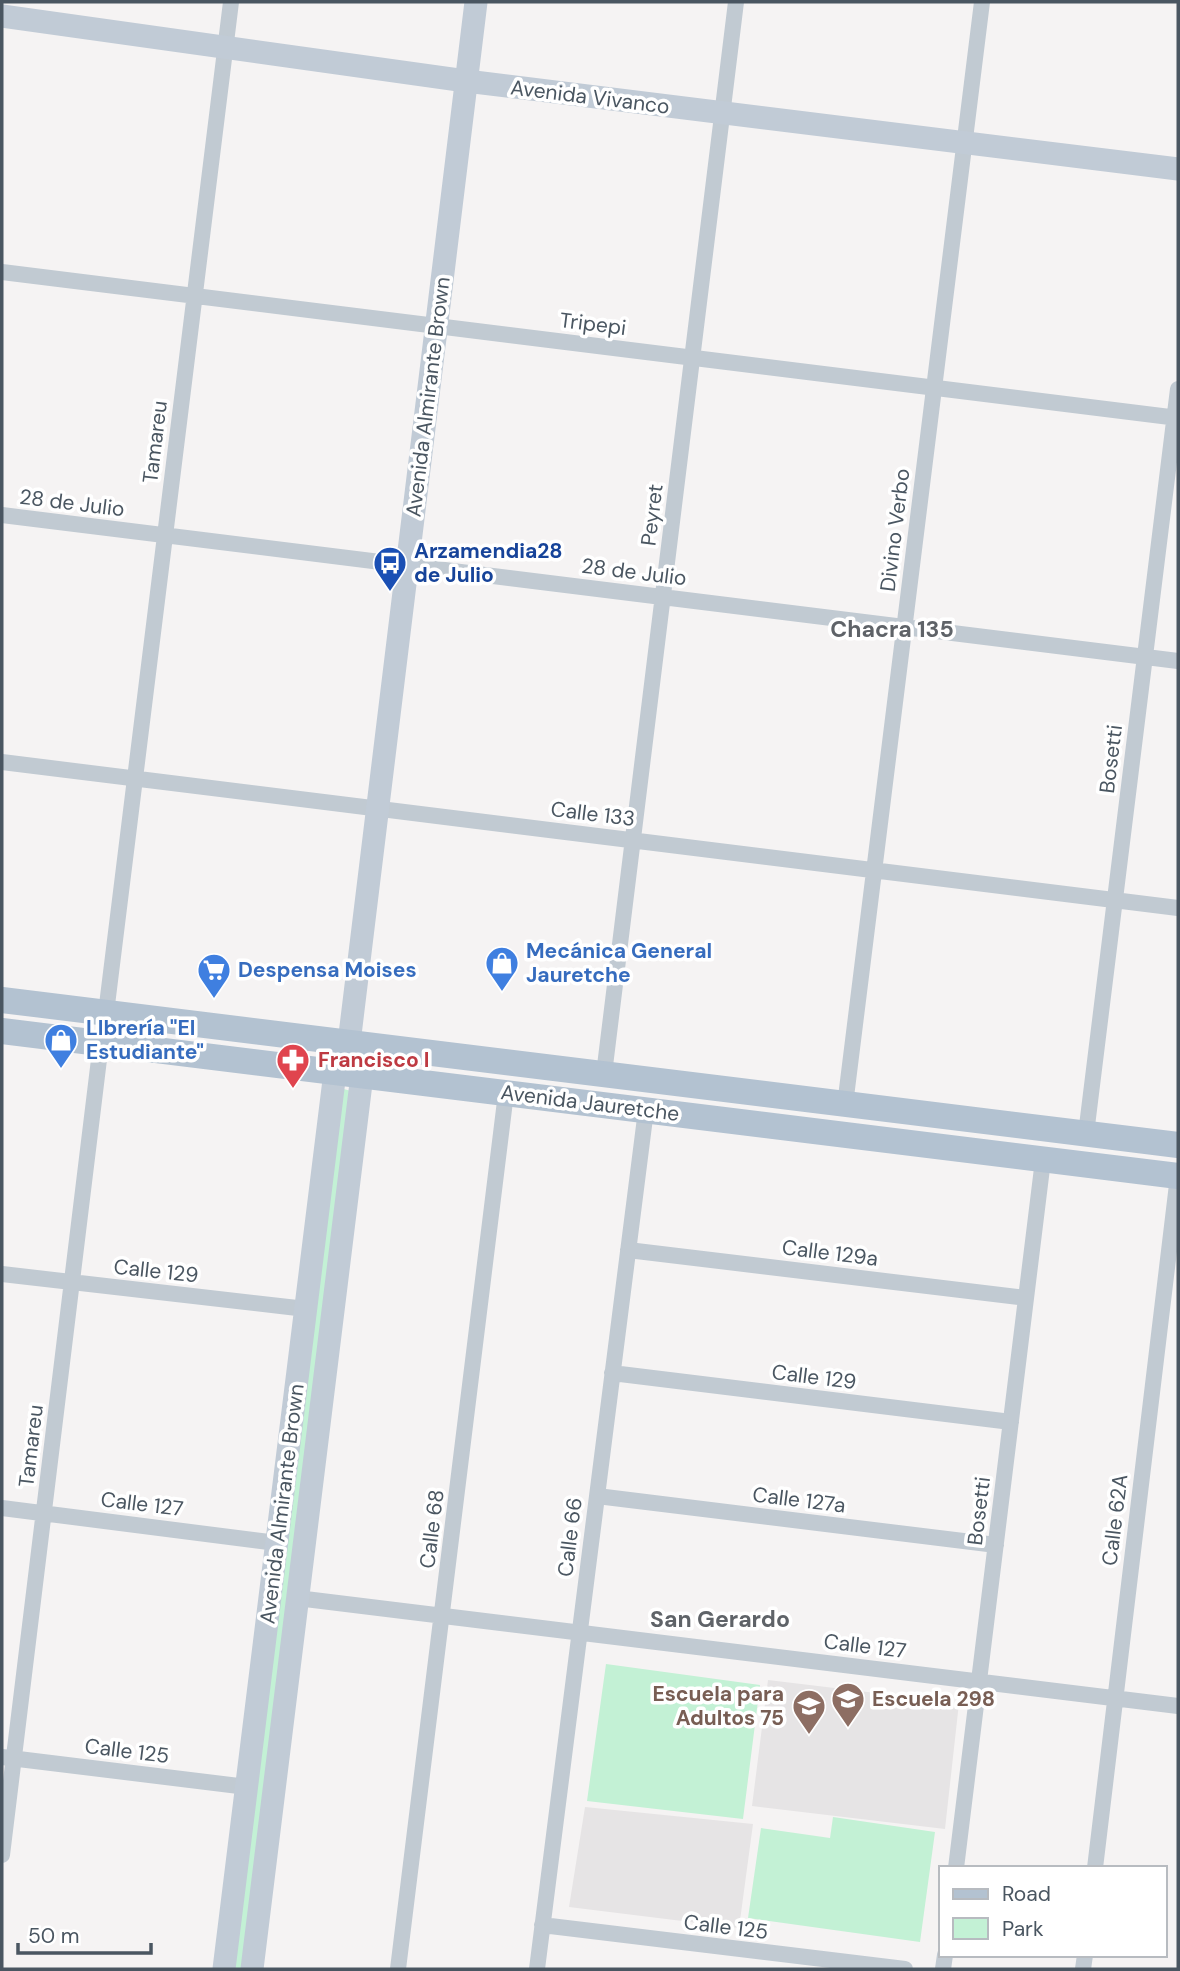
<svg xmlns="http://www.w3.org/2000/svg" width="1180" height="1971" font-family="'DM Sans',sans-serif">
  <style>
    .education { fill: #e6e4e5 }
    .green { fill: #c3f1d5 }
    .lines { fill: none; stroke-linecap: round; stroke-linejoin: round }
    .street { stroke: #c1cad2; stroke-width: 16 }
    .secondary { stroke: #c1cbd6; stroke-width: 23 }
    .primary { stroke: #b3c2d1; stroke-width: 26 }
    .labels { text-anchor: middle; stroke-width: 7; stroke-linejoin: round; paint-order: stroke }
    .street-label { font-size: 21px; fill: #4a5661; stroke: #fff }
    .transit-label { font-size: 21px; font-weight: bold; fill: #164399; stroke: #fff; text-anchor: start }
    .shop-label { font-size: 21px; font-weight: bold; fill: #366cbe; stroke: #fff; text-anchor: start }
    .health-label { font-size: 21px; font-weight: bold; fill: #be3a42; stroke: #fff; text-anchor: start }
    .education-label { font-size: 21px; font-weight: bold; fill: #785e54; stroke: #fff; text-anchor: end }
    .neighbourhood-label { font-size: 23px; font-weight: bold; fill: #5f6368; stroke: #fff }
  </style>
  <rect width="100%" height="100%" fill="#f5f3f3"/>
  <path class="education" d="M768,1680L959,1703L945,1829L752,1806Z
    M585,1807L753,1824L739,1928L569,1907Z"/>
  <path class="green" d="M340,1088L351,1091L242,1969H231Z
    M606,1664L760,1685L743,1819L587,1801Z
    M833,1817L935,1832L920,1942L748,1918L761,1828L830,1838Z"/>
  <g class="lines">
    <path class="street" d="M2,272L1178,418
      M2,515L1178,661
      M2,762L1178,908
      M106,1013L231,2
      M604,1074L736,2
      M845,1105L982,2
      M1086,1134L1178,389
      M628,1250L1026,1298
      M2,1274L306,1309
      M612,1373L1011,1422
      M597,1496L996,1545
      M2,1508L277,1543
      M297,1598L1178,1706
      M2,1757L247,1787
      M2,1855L101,1043
      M956,1868L1043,1160
      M1095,1868L1178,1176
      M542,1925L905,1969
      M398,1969L506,1093
      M537,1969L646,1110
      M943,1969L945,1955
      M1083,1969L1085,1955"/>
    <path class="secondary" d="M2,16L466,81L1178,169
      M224,1969L335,1072L349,1043L476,2
      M252,1969L362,1075L355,1059"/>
    <path class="primary" d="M2,1000L1178,1145
      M2,1031L1178,1176"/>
  </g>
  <defs>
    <symbol id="bus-pin" viewBox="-11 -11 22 30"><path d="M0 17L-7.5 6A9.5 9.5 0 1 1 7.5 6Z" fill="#1a4fb4" stroke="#fff"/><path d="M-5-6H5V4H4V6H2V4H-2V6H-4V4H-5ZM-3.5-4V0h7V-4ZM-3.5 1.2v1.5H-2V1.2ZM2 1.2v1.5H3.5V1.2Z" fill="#fff"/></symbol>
    <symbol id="shop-pin" viewBox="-11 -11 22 30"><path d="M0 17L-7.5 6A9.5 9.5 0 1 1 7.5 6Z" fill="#3f7fe0" stroke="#fff"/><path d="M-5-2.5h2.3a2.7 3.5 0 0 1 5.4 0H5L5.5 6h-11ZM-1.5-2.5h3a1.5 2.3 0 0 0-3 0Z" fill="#fff"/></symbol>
    <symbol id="supermarket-pin" viewBox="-11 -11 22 30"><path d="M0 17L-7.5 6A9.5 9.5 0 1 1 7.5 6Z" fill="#3f7fe0" stroke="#fff"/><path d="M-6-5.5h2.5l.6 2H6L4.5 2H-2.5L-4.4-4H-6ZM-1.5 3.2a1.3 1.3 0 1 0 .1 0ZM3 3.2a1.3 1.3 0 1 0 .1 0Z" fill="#fff"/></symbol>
    <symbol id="pharmacy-pin" viewBox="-11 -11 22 30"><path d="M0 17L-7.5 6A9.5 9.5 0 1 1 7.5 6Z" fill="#e0444e" stroke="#fff"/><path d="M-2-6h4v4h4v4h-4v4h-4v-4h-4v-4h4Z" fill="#fff"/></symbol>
    <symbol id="school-pin" viewBox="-11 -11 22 30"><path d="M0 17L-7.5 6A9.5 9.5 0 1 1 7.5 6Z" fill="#8d6e63" stroke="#fff"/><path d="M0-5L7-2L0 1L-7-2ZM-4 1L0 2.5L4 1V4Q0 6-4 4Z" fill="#fff"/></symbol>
  </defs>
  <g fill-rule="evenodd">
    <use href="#bus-pin" x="371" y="544" width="38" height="52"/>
    <use href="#shop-pin" x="483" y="944" width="38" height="52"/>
    <use href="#supermarket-pin" x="195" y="951" width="38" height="52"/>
    <use href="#shop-pin" x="42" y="1021" width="38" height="52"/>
    <use href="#pharmacy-pin" x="274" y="1041" width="38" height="52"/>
    <use href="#school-pin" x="829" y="1680" width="38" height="52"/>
    <use href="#school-pin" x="790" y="1687" width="38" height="52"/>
  </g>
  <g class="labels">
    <g class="street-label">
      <text transform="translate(590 97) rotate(7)" y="7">Avenida Vivanco</text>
      <text transform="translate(593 324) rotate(7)" y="7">Tripepi</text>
      <text transform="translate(428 397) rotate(-83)" y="7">Avenida Almirante Brown</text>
      <text transform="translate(155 442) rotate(-83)" y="7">Tamareu</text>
      <text transform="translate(72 503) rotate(7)" y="7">28 de Julio</text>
      <text transform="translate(652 515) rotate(-83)" y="7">Peyret</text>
      <text transform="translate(895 530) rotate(-83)" y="7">Divino Verbo</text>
      <text transform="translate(634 572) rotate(7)" y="7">28 de Julio</text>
      <text transform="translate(1111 759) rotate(-83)" y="7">Bosetti</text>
      <text transform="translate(593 814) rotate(7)" y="7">Calle 133</text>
      <text transform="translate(590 1103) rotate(7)" y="7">Avenida Jauretche</text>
      <text transform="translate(830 1253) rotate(7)" y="7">Calle 129a</text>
      <text transform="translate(156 1271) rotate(6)" y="7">Calle 129</text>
      <text transform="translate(814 1377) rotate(7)" y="7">Calle 129</text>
      <text transform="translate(31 1446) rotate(-83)" y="7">Tamareu</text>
      <text transform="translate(799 1500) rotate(7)" y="7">Calle 127a</text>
      <text transform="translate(142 1504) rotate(7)" y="7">Calle 127</text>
      <text transform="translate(282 1504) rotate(-83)" y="7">Avenida Almirante Brown</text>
      <text transform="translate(979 1511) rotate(-83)" y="7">Bosetti</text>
      <text transform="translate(1115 1520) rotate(-83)" y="7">Calle 62A</text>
      <text transform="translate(432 1529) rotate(-83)" y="7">Calle 68</text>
      <text transform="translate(570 1537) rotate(-83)" y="7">Calle 66</text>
      <text transform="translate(865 1646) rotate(7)" y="7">Calle 127</text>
      <text transform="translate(127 1751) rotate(7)" y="7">Calle 125</text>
      <text transform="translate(726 1927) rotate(7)" y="7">Calle 125</text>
    </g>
    <g class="transit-label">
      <text x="414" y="558">Arzamendia28<tspan x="414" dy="24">de Julio</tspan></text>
    </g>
    <g class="shop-label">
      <text x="526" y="958">Mecánica General<tspan x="526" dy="24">Jauretche</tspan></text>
      <text x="238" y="977">Despensa Moises</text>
      <text x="86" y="1035">LIbrería "El<tspan x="86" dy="24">Estudiante"</tspan></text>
    </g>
    <g class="health-label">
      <text x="318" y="1067">Francisco I</text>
    </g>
    <g class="education-label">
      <text x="784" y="1701">Escuela para<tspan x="784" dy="24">Adultos 75</tspan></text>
      <text x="872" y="1706" text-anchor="start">Escuela 298</text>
    </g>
    <g class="neighbourhood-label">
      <text x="892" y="637">Chacra 135</text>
      <text x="720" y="1627">San Gerardo</text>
    </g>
  </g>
  <rect width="1180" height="1971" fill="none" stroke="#4a5661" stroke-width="7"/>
  <rect x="939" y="1866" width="228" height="91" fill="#ffffff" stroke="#b7bbc0" stroke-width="2"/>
  <rect x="953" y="1889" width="35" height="10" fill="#b3c2d1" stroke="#b7bbc0" stroke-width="2"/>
  <text x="1002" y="1901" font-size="21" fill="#4a5661">Road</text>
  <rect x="953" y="1918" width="35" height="21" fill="#c3f1d5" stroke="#b7bbc0" stroke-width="2"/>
  <text x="1002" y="1936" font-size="21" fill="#4a5661">Park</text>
  <path d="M18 1943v10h133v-10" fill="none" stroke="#4a5661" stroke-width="3.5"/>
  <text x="28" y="1943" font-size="21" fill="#4a5661" stroke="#ffffff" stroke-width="5" paint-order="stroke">50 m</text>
</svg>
